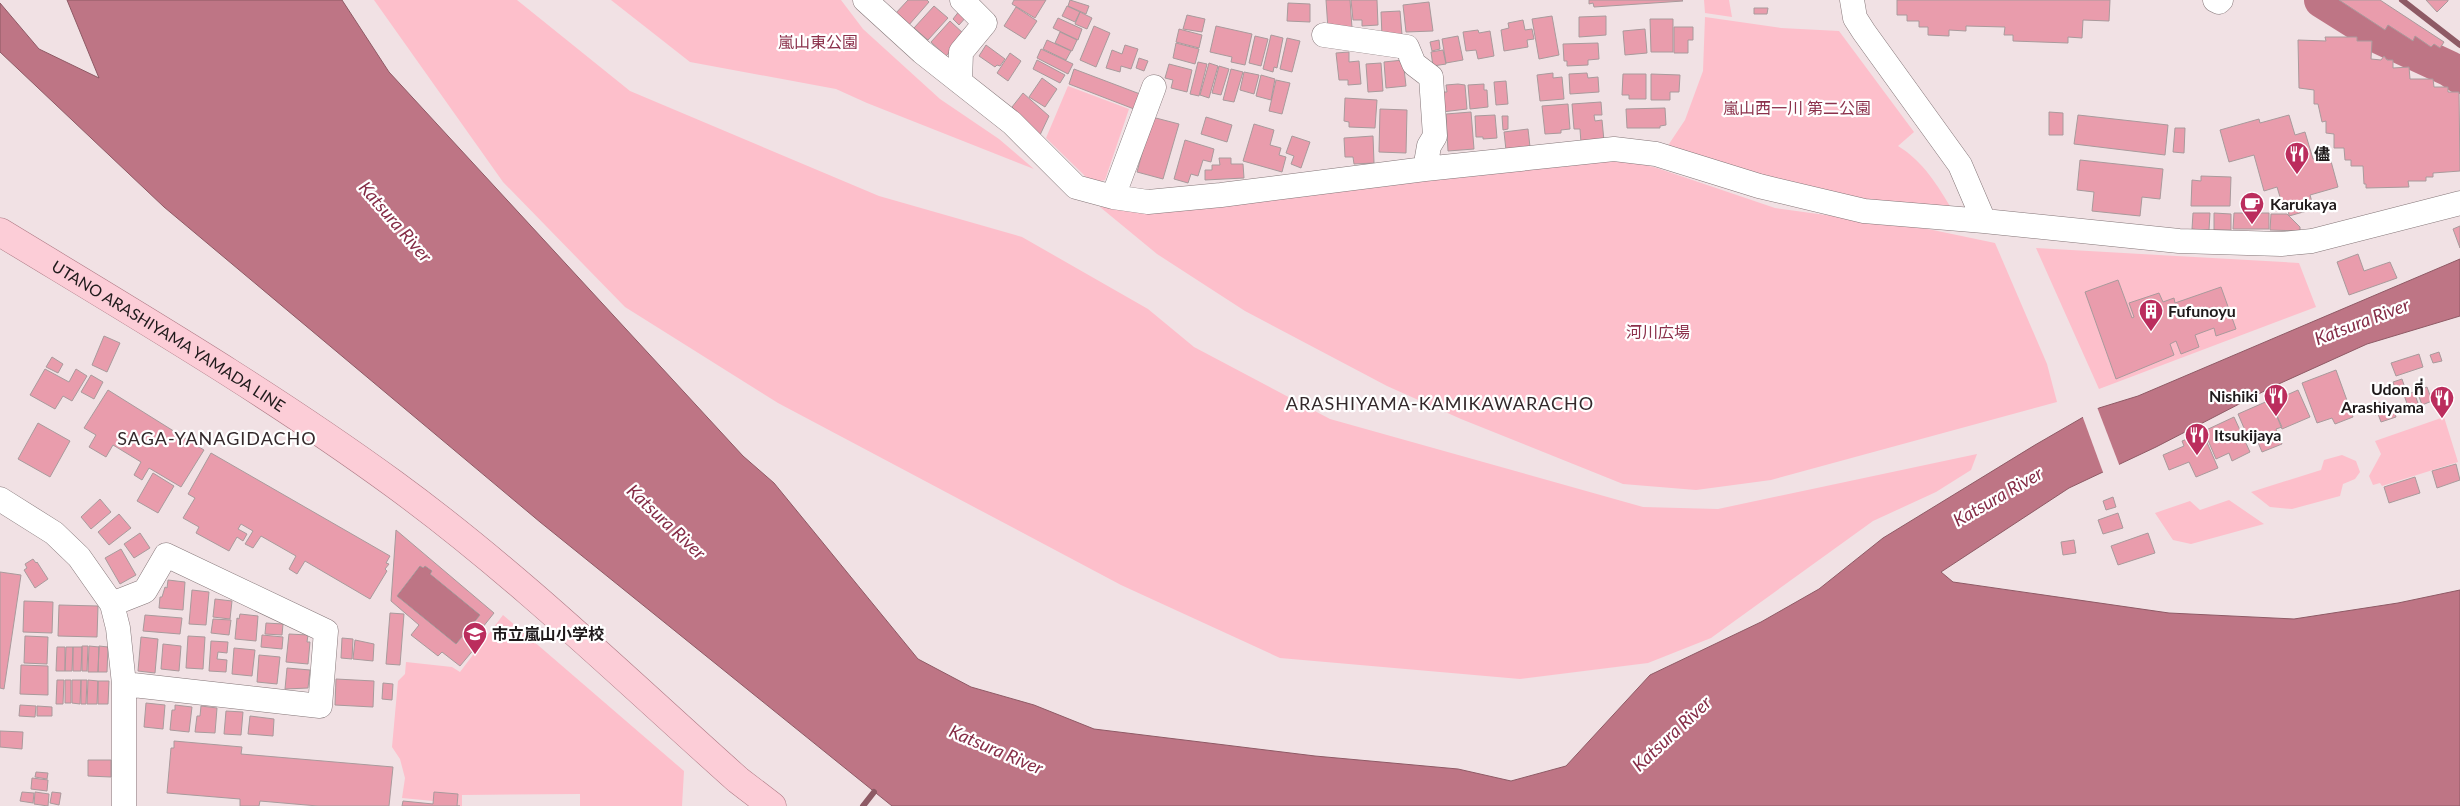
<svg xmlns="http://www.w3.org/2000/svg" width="2460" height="806" font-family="Lato,'Noto Sans JP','Noto Sans Thai',sans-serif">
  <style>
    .green { fill: #fdbfcb }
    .water { fill: #be7585; stroke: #8e5a65 }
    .pier { fill: #f1e1e4 }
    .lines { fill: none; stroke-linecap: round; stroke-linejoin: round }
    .stream { stroke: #8e5a65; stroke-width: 6 }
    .river { stroke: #be7585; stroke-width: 36 }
    .building { fill: #e99cac; stroke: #a99a9c; fill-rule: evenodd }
    .minor-casing { stroke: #847678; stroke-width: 25 }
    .major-casing { stroke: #ad7984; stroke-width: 29 }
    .minor { stroke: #fff; stroke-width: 24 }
    .major { stroke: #fccdd7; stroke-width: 28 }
    .labels { text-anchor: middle; stroke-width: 4.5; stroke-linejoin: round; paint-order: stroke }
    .park-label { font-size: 16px; fill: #8b314b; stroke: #fff }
    .poi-label { font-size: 16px; font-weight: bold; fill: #1f1a1b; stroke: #fff; text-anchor: start }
    .street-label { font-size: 16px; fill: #1f1a1b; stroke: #fff }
    .water-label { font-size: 18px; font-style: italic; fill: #852c46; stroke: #fff }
    .neighbourhood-label { font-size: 18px; letter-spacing: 1px; fill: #34292b; stroke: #fff }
  </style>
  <rect width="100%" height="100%" fill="#f1e1e4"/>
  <path class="green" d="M374,0H517L630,91L879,196L1022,237L1148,309L1194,347L1330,419L1643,507L1718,509L1977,454L1971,470L1936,492L1873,521L1711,638L1648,663L1520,679L1280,658L1121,585L778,403L625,307L503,182Z
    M611,0H841L863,29L940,99L999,139L1034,169L867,103L836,89L690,62Z
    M1704,0H1729L1732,17L1705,13Z
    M1705,17L1781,28L1839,31L1914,132L1898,146C1923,161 1938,186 1953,211L1907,209L1663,153L1685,120L1703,71Z
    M1068,86L1129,109L1105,180L1097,182L1087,178L1046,138Z
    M1622,159L1657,168L1775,208L1928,229L1995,243L2047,364L2057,402L1771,480L1696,490L1623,484L1461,419L1387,386L1245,311L1157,254L1100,207L1137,209Z
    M2036,248L2299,263L2316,307L2099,389Z
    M2444,417L2458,462L2382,486L2380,483L2373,485L2369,476L2381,454L2375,441Z
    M2342,455L2356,461L2360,472L2355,479L2343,484L2340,496L2292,509L2270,507L2251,492L2321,470L2324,460Z
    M2229,500L2264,524L2191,544L2173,540L2155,513L2190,501L2200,510Z
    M503,615L684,771L682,806H580V794L462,795V806H457L458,794L433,801L402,798L405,778L400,759L392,747L398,681L405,674L406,662L452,667L460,672Z"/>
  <path class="water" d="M67,0H342L389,72L743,456L774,483L918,659L971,687L1034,705L1094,729L1315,756L1458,769L1511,781L1566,766L1650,675L1761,622L1819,589L1883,538L2035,445L2099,408L2138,396L2460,259V316L2367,344L2272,387L2156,447L2069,488L1941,572L1953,582L2169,613L2294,619L2398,603L2460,590V806H892L540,522L164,207L0,52V3L39,49L99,78Z
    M420,566L423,568L425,566L432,571L430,574L480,615L456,644L397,596Z"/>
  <path class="pier" d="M2097,407L2120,467L2104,475L2082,415Z"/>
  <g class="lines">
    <path class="stream" d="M2402,0L2460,45
      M863,806L874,792"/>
    <path class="river" d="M2322,0L2381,37L2450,69L2460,76"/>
  </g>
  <path class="building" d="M908,0H927L929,2L908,26L895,14Z
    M1014,0H1046L1035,18L1012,4Z
    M1070,0L1089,6L1086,14L1068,6Z
    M1326,0H1350L1352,28L1328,29Z
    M1351,0H1377L1378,25L1362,26V20H1353Z
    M1589,0H1682L1683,1L1594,7L1593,3L1589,4Z
    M1897,0H2110L2109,21L2083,20L2082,38L2068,37V43L2013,41V35H2004L2005,27L1966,26V31L1949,30V36L1928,35V27H1919V21H1907V15H1897Z
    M2339,0H2380L2444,42L2440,48L2434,44L2431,47L2415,36L2413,41L2388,25L2385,30Z
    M2426,0H2448V1L2437,12Z
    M1429,2L1433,31L1406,32L1403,5Z
    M1288,3L1310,4V22L1287,21Z
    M934,6L948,18L928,40L914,28Z
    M1067,6L1080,12L1075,22L1062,16Z
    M1016,7L1037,21L1025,39L1004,26Z
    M1754,8H1768L1767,14H1754Z
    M960,10L967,16L959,25L953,19Z
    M1400,11L1402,35L1382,36L1381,12Z
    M1080,12L1092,18L1087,29L1075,24Z
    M1187,15L1205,19L1202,32L1183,29Z
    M1552,16L1559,55L1539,59L1532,19Z
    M1606,16V35L1579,37V17Z
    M1058,18L1082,29L1078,40L1053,28Z
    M1650,19H1673V52H1651Z
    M1523,20L1525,30L1532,29L1534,39L1527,40L1528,47L1504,51L1501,30L1509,28L1508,23Z
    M950,21L965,35L946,56L931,42Z
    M1094,26L1110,33L1096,67L1080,60Z
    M1216,26L1252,34L1245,65L1231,62L1232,57L1210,52Z
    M1674,27H1693V40H1688V53H1674Z
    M1179,29L1202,35L1199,48L1176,42Z
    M1645,29L1647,53L1625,55L1623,31Z
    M1478,30L1479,33L1490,31L1494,56L1478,59L1476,50L1466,51L1463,32Z
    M1060,32L1077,40L1072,51L1055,43Z
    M1271,35L1283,38L1277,68L1274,67L1273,72L1263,69Z
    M1255,36L1268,39L1261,66L1249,63Z
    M1458,36L1463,60L1446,63L1442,39Z
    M2325,37H2357V41H2372L2371,59L2381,60L2384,56L2387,60H2393V68L2409,67L2410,79H2433L2434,87H2448V92H2459L2460,171L2433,173V177H2426V181H2408L2409,187L2366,188V184H2364L2363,166H2351V160H2345L2344,148H2334V134L2326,133V121L2322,122L2318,104H2314V90L2299,88L2298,40L2326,41Z
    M1287,38L1300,41L1292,72L1280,69Z
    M1047,40L1071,51L1066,60L1043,49Z
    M1439,40L1440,49L1432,51L1430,42Z
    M1176,43L1199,49L1195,64L1173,58Z
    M1598,43L1599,59L1588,60V65L1567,66V61H1564L1563,44Z
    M986,45L1005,59L1000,66L997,65L995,67L979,56Z
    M1125,45L1138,49L1131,69L1121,66L1120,72L1106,68L1112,50L1122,54Z
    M1041,49L1073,64L1068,74L1037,58Z
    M1443,50L1446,64L1433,66L1431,52Z
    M1349,52V62L1359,61L1361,84L1348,85V80H1339L1336,53Z
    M1010,53L1021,61L1008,81L997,73Z
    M1139,58L1148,61L1144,71L1136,68Z
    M1037,60L1065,75L1060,83L1033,69Z
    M1403,60L1406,86L1386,88L1384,62Z
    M1198,62L1207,64L1199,96L1190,94Z
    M1209,63L1218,66L1209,98L1200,95Z
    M1381,63L1383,91L1368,92L1366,64Z
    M1169,64L1192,70L1187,92L1171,88L1173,80L1165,78Z
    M1219,66L1229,69L1221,95L1212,93Z
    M1074,69L1140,94L1134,109L1069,84Z
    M1231,69L1243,72L1234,102L1223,100Z
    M1244,72L1259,75L1254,94L1240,90Z
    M1553,73V78L1562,77L1564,99L1540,101L1537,75Z
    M1587,73L1588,78L1598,77L1599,92L1570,94L1569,74Z
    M1623,74H1646V99H1629V95H1622Z
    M1651,74L1680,75L1679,92H1670V100H1651Z
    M1261,75L1275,79L1271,100L1256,96Z
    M1042,78L1057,89L1045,107L1029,97Z
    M1276,80L1290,83L1282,114L1269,111Z
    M1506,81L1508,104L1496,105L1494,82Z
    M1458,84L1465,85L1467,109L1442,112L1441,92H1447L1446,85Z
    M1484,84V90H1487L1488,107L1470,109L1468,85Z
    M1023,93L1049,116L1040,135L1012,107Z
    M1345,98L1377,100L1375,128L1349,127V122L1344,121Z
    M1601,102L1602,115H1594L1595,121L1602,120L1604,141L1581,143L1580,129H1574L1572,104Z
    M1568,104L1570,129L1561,130V133L1545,134L1542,106Z
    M1665,108L1666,125L1660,126V128H1627L1626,109Z
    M1380,109L1407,110L1406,153L1379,152Z
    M1471,112L1474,149L1448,151L1446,114Z
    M2049,112L2063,113V135H2049Z
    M1495,115L1497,138L1483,139V137H1476L1475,116Z
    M2078,115L2168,125L2165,155L2074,144Z
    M2289,115L2295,135L2305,132L2313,159L2329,154L2338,187L2310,195L2314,209L2289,216L2288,209L2284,210L2277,187L2264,191L2254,155L2229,162L2220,130L2259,119L2260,123Z
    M1502,116H1508V129L1503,130Z
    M1152,117L1179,124L1163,179L1137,172Z
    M1206,117L1232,125L1227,142L1201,134Z
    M1254,124L1274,130L1270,145L1281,148L1279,155L1286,157L1282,172L1243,161Z
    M2175,128H2185L2184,153L2173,152Z
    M1528,129L1530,147L1506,150L1504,132Z
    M1292,136L1310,142L1301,168L1291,164L1294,156L1286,153Z
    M1373,136L1374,163L1354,164L1353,157H1345L1344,138Z
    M1185,140L1214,149L1211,162L1203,160L1198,176L1191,174L1188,183L1174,179Z
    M1219,158H1231V164H1243L1244,178L1205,180V170H1212V165H1220Z
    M2080,160L2163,169L2160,199L2142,197L2140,216L2092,211L2094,192L2077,190Z
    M2201,176L2231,177L2230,206H2191L2192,180L2201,181Z
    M2193,213H2210L2209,230L2192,229Z
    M2214,213L2231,214V230H2214Z
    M2234,213H2269V229H2233Z
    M2271,214H2287L2300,227V231L2270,230Z
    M2460,226V248L2453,229Z
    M2358,254L2364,271L2390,262L2397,278L2349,295L2337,262Z
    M2118,280L2132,318L2134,317L2129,303L2159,293L2163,302L2174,298L2175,303L2221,287L2236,329L2216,336L2214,328L2195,335L2199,347L2181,354L2176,341L2170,344L2174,355L2116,379L2085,292Z
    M104,336L120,343L107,372L92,365Z
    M2439,352L2442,361L2433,363L2430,355Z
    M2419,354L2423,367L2396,376L2391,363Z
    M52,357L63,364L58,373L46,367Z
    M45,369L69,382L76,369L87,376L72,401L63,396L55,409L30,395Z
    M2336,370L2353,417L2335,424L2332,418L2317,423L2302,383Z
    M91,375L103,382L94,399L81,392Z
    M2402,379L2405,388L2396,391L2393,382Z
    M2427,387L2432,401L2422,405L2417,391Z
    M108,390L204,450L181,487L149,468L142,480L134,475L141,462L113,445L106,457L89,447L96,435L84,428Z
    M2298,390L2310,417L2282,429L2271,402Z
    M2414,392L2419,406L2409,409L2404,395Z
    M2270,400L2282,427L2276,429L2282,444L2262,452L2257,440L2250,442L2238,414Z
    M2380,402L2382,409L2393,405L2396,417L2381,422L2378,414L2375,415L2371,405Z
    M2234,417L2250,452L2232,461L2229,453L2216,459L2204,431Z
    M38,423L70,441L50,477L18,459Z
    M2203,433L2218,468L2196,477L2189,462L2169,470L2163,455L2184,446L2182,441Z
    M211,453L390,556L386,563L389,564L385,569L387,571L370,599L305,561L297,574L289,569L296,556L261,536L253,548L245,544L253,531L241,524L238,529L247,534L243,541L237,537L229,551L196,533L199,527L183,518L195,498L188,494Z
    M2456,464L2460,480L2437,488L2432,471Z
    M153,473L174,486L158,513L137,501Z
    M2415,477L2420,493L2389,503L2384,487Z
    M2113,497L2116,507L2106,510L2103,501Z
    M100,499L111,512L91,529L81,517Z
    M2118,513L2123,528L2103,534L2098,520Z
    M119,514L131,528L109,545L98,532Z
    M396,530L494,613L475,637L480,642L460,666L442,652L438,656L411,635L419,625L391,601ZM420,566L423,568L425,566L432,571L430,574L480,615L456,644L397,596Z
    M140,533L150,548L134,558L124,544Z
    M2148,533L2155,553L2118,565L2111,546Z
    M2074,540L2076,553L2063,555L2061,542Z
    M121,549L136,575L120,584L105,558Z
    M33,559L36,563L37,562L48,579L35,588L24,570L27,568L25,564Z
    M0,572L21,575L4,689L0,688Z
    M168,580L185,582L183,610L159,608L160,597H162L165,587L167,588Z
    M192,590L209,592L206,625L189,624Z
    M215,599L232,601L230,619L213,617Z
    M24,601L53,602L52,633L23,632Z
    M59,605L98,606L97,637L58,636Z
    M390,613L404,614L400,665L386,664Z
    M240,614L258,616L256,641L235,639L237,618L239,619Z
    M145,615L182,618L180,634L143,631Z
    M213,619L231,620L229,635L211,633Z
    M266,623L283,624L282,635L265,634Z
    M289,634L308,635L307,642H310L308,664L286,662Z
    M262,635L283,637L282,649L261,647Z
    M25,636L48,637L47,664L24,663Z
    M188,636L205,637L203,669L186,668Z
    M141,637L158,639L155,673L138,671Z
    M342,638L353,639L352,659L341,658Z
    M355,640L374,644L373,661L353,659Z
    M211,641L228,642L227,653L218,652L217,659L227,660L226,672L209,671Z
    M163,644L181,646L179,671L161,669Z
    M82,646H88L87,671H82Z
    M89,646L99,647L98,672H88Z
    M99,646L108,647L107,672H98Z
    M57,647H65V671H56Z
    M66,647H73L72,671H65Z
    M73,647H82L81,671H73Z
    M234,648L255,650L252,676L232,674Z
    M259,655L280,657L277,684L257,682Z
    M21,665L48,666V695L20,694Z
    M287,668L310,670L308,688L285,689Z
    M336,679L374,681L373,707L335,705Z
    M57,680H64L63,704H56Z
    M65,680H71V703H65Z
    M72,680H81L80,704L72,703Z
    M81,680H87L86,704H81Z
    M88,680L98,681L97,704H87Z
    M98,681H109L108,704H98Z
    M383,683L393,684L392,700L382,699Z
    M146,703L165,705L163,729L144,727Z
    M20,705L36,706L35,717L19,716Z
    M175,705L192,707L189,732L170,730L172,710H175Z
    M37,706L52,707V716H37Z
    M201,706L217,708L215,733L195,732L197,716H200Z
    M226,711L243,712L241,735L224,734Z
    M250,716L274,719L273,736L248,734Z
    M0,731L23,732L22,749L0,747Z
    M174,741L242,747L241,754L393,767L389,806H318L260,801L259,806H240V799L167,793L171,748H174Z
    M88,760H111V777L88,776Z
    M36,772L48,773L47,779L35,777Z
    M32,778L48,780L47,791L31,789Z
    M22,792L34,793L33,803L20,801Z
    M35,792L49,794L48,806L34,804Z
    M52,792L61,793L59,805L50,803Z
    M434,792L458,794L457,806H460H402L403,801L433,804Z"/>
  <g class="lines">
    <defs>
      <path id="minor" d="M865,0L922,52L1012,123L1076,187L1113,197L1148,202L1221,195L1425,169L1614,149L1656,154L1759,186L1864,211L1984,221
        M1852,0L1855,18L1864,32L1960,165L1984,221L2179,241L2281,244L2312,241L2460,203
        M2215,0L2219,2L2221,0
        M1324,35L1407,47L1414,64L1431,77L1435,136L1429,146L1425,169
        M960,82L961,52L985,23L962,0
        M1113,197L1154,87
        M0,499L54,533L79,557L112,604L118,628L124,684V806
        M112,604L145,591L166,555L326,631L320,706L124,684"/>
      <g id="major">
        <path id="s1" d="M0,232C133,313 268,392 394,484C516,573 626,680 738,780L772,806"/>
      </g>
    </defs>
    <use href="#minor" class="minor-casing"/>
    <use href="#major" class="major-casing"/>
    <use href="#minor" class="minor"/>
    <use href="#major" class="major"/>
  </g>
  <defs>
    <symbol id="restaurant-pin" viewBox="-11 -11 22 30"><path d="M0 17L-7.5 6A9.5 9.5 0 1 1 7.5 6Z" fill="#bb2d5d" stroke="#fff"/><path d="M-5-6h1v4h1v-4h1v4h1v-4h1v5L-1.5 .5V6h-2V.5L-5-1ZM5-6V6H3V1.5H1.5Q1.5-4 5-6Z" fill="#fff"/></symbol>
    <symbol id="cafe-pin" viewBox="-11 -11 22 30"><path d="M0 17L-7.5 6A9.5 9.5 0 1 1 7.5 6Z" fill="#bb2d5d" stroke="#fff"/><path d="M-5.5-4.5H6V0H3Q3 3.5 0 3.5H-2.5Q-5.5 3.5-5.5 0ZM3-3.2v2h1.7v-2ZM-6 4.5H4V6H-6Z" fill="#fff"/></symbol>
    <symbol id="building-pin" viewBox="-11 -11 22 30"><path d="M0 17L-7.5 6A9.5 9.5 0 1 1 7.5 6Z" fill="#bb2d5d" stroke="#fff"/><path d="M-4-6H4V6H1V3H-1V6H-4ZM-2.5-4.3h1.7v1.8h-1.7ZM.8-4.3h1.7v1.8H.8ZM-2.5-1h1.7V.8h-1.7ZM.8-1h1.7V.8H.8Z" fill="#fff"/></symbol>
    <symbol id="school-pin" viewBox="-11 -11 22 30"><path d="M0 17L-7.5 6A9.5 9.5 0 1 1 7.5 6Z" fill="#bb2d5d" stroke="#fff"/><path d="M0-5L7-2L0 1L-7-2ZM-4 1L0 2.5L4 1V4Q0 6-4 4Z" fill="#fff"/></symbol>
  </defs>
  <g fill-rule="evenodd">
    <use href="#restaurant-pin" x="2283" y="140" width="28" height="38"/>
    <use href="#cafe-pin" x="2238" y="190" width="28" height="38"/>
    <use href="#building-pin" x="2137" y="297" width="28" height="38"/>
    <use href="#restaurant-pin" x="2262" y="382" width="28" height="38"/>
    <use href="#restaurant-pin" x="2428" y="384" width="28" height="38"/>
    <use href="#restaurant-pin" x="2183" y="421" width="28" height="38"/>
    <use href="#school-pin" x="461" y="620" width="28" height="38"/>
  </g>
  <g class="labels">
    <g class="park-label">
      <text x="818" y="48">嵐山東公園</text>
      <text x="1797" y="114">嵐山西一川 第二公園</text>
      <text x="1658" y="338">河川広場</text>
    </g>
    <g class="poi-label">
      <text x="2314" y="160">儘</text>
      <text x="2270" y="210">Karukaya</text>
      <text x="2168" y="317">Fufunoyu</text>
      <text x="2424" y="395" text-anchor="end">Udon ที่<tspan x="2424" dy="18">Arashiyama</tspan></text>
      <text x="2258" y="402" text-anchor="end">Nishiki</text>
      <text x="2214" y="441">Itsukijaya</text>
      <text x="492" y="640">市立嵐山小学校</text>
    </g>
    <g class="street-label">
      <text dy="6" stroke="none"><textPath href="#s1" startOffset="198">UTANO ARASHIYAMA YAMADA LINE</textPath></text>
    </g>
    <g class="water-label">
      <text transform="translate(395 222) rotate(49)" y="6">Katsura River</text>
      <text transform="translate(2362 322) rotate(-21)" y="6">Katsura River</text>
      <text transform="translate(1998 497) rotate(-30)" y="6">Katsura River</text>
      <text transform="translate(666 522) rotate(43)" y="6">Katsura River</text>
      <text transform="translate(1672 734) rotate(-43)" y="6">Katsura River</text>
      <text transform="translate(996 750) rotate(23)" y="6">Katsura River</text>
    </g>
    <g class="neighbourhood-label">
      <text x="1440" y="410">ARASHIYAMA-KAMIKAWARACHO</text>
      <text x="217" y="445">SAGA-YANAGIDACHO</text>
    </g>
  </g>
</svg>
